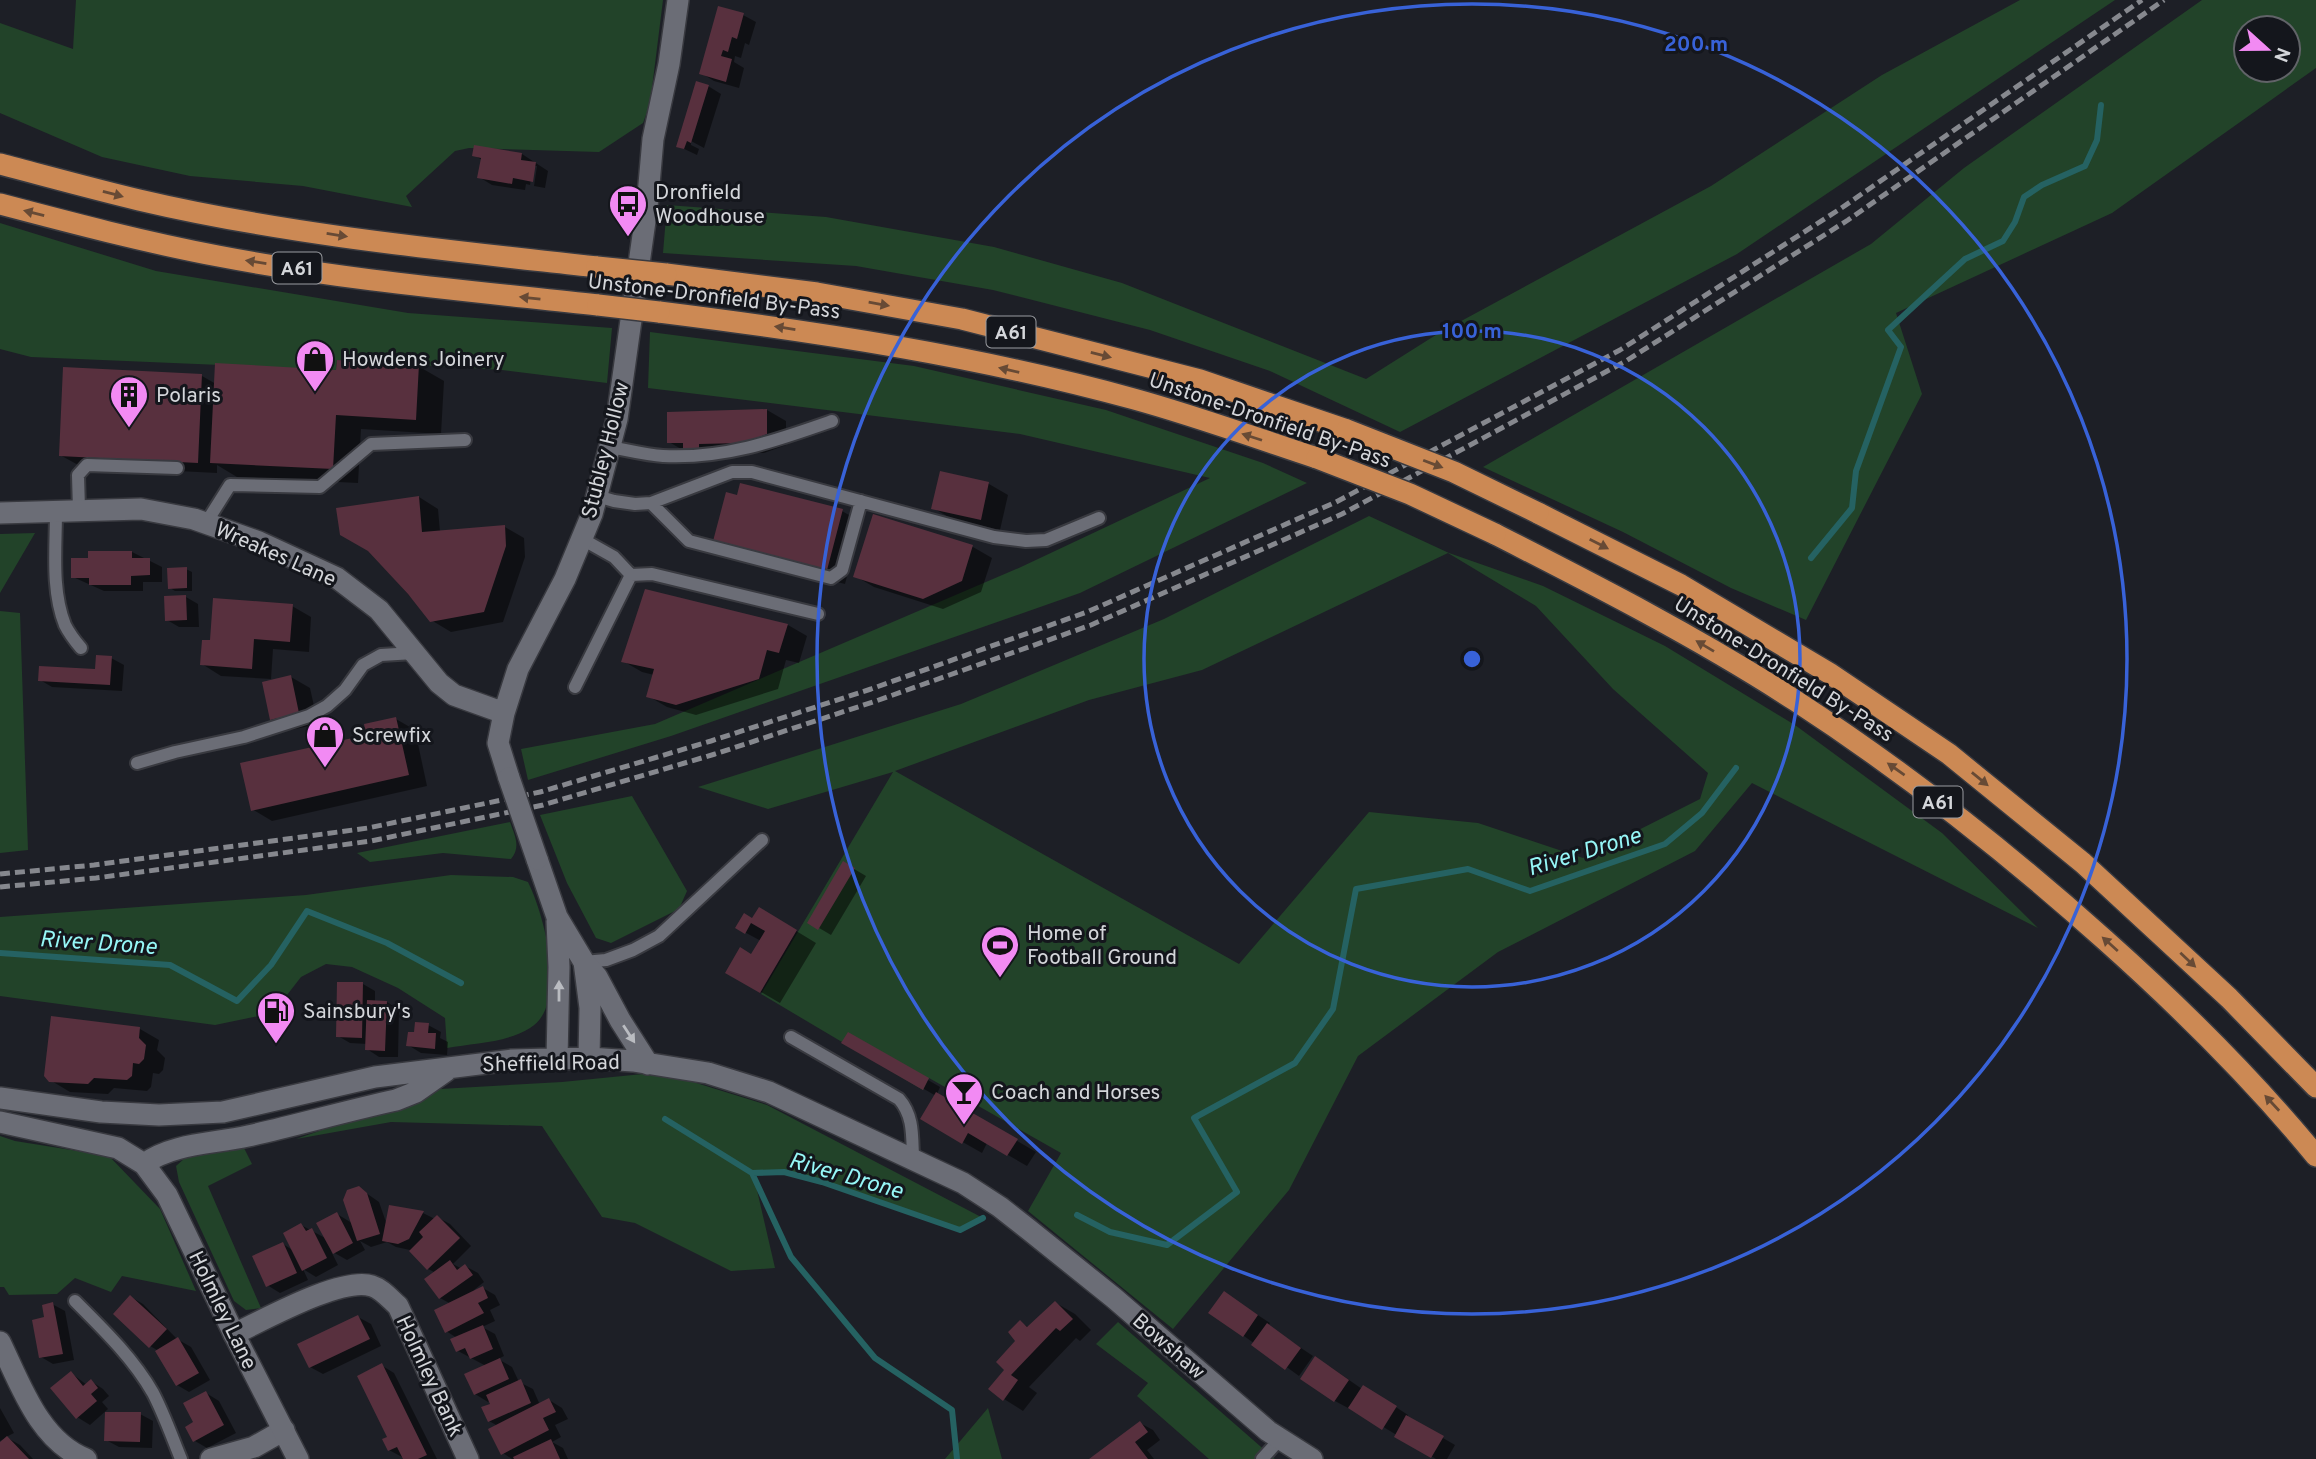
<svg xmlns="http://www.w3.org/2000/svg" width="2316" height="1459" font-family="Overpass,sans-serif">
  <style>
    .green { fill: #224329; fill-rule: evenodd }
    .shadow { fill: #0007 }
    .lines { fill: none; stroke-linecap: round; stroke-linejoin: round }
    .stream { stroke: #256262; stroke-width: 6 }
    .building { fill: #58303e }
    .lane-casing { stroke: #393a40; stroke-width: 16 }
    .street-casing { stroke: #393a40; stroke-width: 24 }
    .secondary-casing { stroke: #393a40; stroke-width: 24 }
    .highway-casing { stroke: #393a40; stroke-width: 24 }
    .lane { stroke: #6b6d76; stroke-width: 12 }
    .street { stroke: #6b6d76; stroke-width: 21 }
    .secondary { stroke: #6b6d76; stroke-width: 21 }
    .highway { stroke: #cc8954; stroke-width: 21 }
    .rail { stroke: #86888e; stroke-width: 5; stroke-dasharray: 10 5; stroke-linecap: butt }
    .secondary-bridge-casing { stroke: #393a40; stroke-width: 24; stroke-linecap: butt }
    .highway-bridge-casing { stroke: #393a40; stroke-width: 24; stroke-linecap: butt }
    .secondary-bridge { stroke: #6b6d76; stroke-width: 21 }
    .highway-bridge { stroke: #cc8954; stroke-width: 21 }
    .oneway { fill: #674a35 }
    .oneway2 { fill: #babcc1 }
    .ring { fill: none; stroke: #3862d8; stroke-width: 3.5 }
    .labels { text-anchor: middle; stroke-width: 6; stroke-linejoin: round; paint-order: stroke }
    .shield { fill: #14161c; stroke: #9a9ca1; stroke-width: 2 }
    .shield-label { font-size: 19px; font-weight: bold; fill: #d4d6da }
    .poi-label { font-size: 21px; fill: #d4d6da; stroke: #14161c; text-anchor: start }
    .street-label { font-size: 21px; fill: #d4d6da; stroke: #14161c }
    .water-label { font-size: 23px; font-style: italic; fill: #96f7f7; stroke: #14161c }
    .centre { fill: #3862d8; stroke: #14161c; stroke-width: 3.5 }
    .ring-label { font-size: 21px; text-anchor: middle; font-weight: bold; fill: #3862d8; stroke: #14161c; stroke-width: 6; stroke-linejoin: round; paint-order: stroke }
  </style>
  <rect width="100%" height="100%" fill="#1d1f26"/>
  <path class="green" d="M76,0H663L650,104L643,123L599,152L469,148L455,151L406,196L412,207L303,186L190,176L102,157L0,113V23L73,49Z
    M2020,0H2115L1737,254L1400,432L1270,371L1150,330L993,290L856,266L663,253L667,205L826,217L994,247L1122,283L1366,379L1439,333L1711,186L1882,75Z
    M2202,0H2316V68L2112,213L1896,313L1922,394L1806,620L1731,588L1623,532L1483,467L1871,244L1964,168ZM2288,28V70H2246V28Z
    M0,223L156,271L408,313L612,328L607,383L502,370L337,360L336,370L31,357L0,349Z
    M650,332L914,366L1106,410L1263,463L1307,483L1080,593L671,736L528,780L521,749L655,724L1021,567L1210,478L1020,434L648,388Z
    M1369,516L1449,553L1543,586L1665,646L1795,725L1942,833L2038,928L1752,783L1695,851L1498,952L1358,1056L1289,1190L1173,1329L1028,1211L1061,1153L929,1078L923,1090L761,994L893,772L768,809L698,787L961,704L1164,619ZM1448,553L1536,606L1613,689L1708,773L1700,799L1583,858L1478,823L1369,812L1239,964L895,771L1089,700L1202,670Z
    M35,533L0,593V534Z
    M0,611L20,613L28,850L0,853Z
    M632,796L687,891L679,909L611,943L596,938L567,883L540,815Z
    M510,822C515,836 521,847 511,859L443,853L370,862L357,853Z
    M451,875L513,877L528,882C544,914 569,1005 530,1028C506,1043 474,1043 447,1048L445,1018L398,988L352,967L326,964L301,977L273,1013L215,1025L0,996V917L306,895Z
    M643,1074L690,1081L767,1105L983,1218L960,1230L784,1172L753,1173L775,1268L731,1271L635,1223L602,1217L542,1126L391,1122L296,1139L440,1089L562,1082Z
    M0,1136L15,1141L109,1156L160,1209L196,1291L122,1276L111,1292L75,1278L57,1294L9,1295L4,1287H0Z
    M244,1148L252,1164L208,1186L261,1308L246,1310L234,1301L179,1182L176,1166L185,1158Z
    M1118,1322L1275,1459H1209L1137,1396L1148,1383L1096,1344Z
    M988,1408L1002,1459H945Z"/>
  <path class="shadow" d="M743,15L756,22L749,45L745,43L741,58L735,56L734,62L744,68L739,88L714,81L701,73Z
    M708,86L721,94L704,148L691,141V145L699,149L697,155L678,146Z
    M522,154L548,171L545,188L534,186L537,166H533L530,185L526,184L525,190L492,185L479,177L482,160L474,155Z
    M418,366L444,381L441,434L361,429L358,483L237,477L217,465V473L80,466L60,455L202,376L216,384Z
    M767,410L786,421V445L764,453H688L669,442Z
    M941,473L989,484L1008,495L1000,530L952,519L933,508Z
    M419,497L438,509L440,532L505,527L524,538L525,557L503,622L451,632L431,620L369,550Z
    M842,511L861,522L845,584L733,555Z
    M874,516L973,547L992,558L981,592L943,609L874,587L855,576Z
    M132,552L162,567V582H143V591H104L73,577L89,560Z
    M186,569L192,572V591H175L170,588Z
    M186,597L198,604L199,627H179L167,620Z
    M292,606L311,617L309,652L273,649L271,679L221,676L202,664L211,642Z
    M788,625L807,636L799,663L786,660L778,689L696,715L667,707L648,696L654,675L642,672L623,661Z
    M111,658L124,665L122,691L52,687L40,680L97,671Z
    M291,677L310,688L318,724L291,730L272,719Z
    M396,719L415,730L427,786L272,821L252,809Z
    M844,863L866,876L831,935L809,922Z
    M760,909L816,943L780,1003L727,972L752,956L761,941L737,928L753,921Z
    M363,984L375,991V1002H387L399,1010L398,1057H379L367,1049V1044L350,1043L338,1036Z
    M428,1025L441,1032L440,1038L448,1042L447,1055L421,1053L408,1045L416,1034Z
    M140,1029L159,1040L157,1050L165,1058L163,1070L159,1074L153,1073L151,1087L147,1091L114,1088L108,1094L70,1092L50,1080Z
    M849,1034L940,1087L937,1094L1036,1152L1027,1166L987,1143L982,1153L922,1119L936,1096L844,1042Z
    M359,1188L379,1202L387,1225L390,1207L423,1213L435,1219L437,1217L450,1224L471,1246L453,1264L462,1269L465,1266L478,1273L484,1282L474,1290L475,1292L483,1288L495,1295L500,1305L490,1310L495,1321L482,1327L495,1334L504,1356L498,1359L512,1367L519,1382L533,1389L540,1405L549,1400L562,1408L568,1419L555,1425L561,1437L552,1442L563,1448L568,1459H512L503,1453L498,1426L489,1421L492,1404L490,1400L488,1402L475,1394L486,1366L458,1351L457,1338L446,1331L451,1304L440,1298L436,1273L428,1269L410,1250L396,1247L387,1242L371,1247L360,1241L365,1250L347,1260L331,1251L338,1265L316,1277L303,1269L308,1280L280,1293L267,1285L283,1244L294,1251L301,1225L327,1239L337,1214L352,1223Z
    M1224,1293L1270,1323L1268,1326L1313,1356L1299,1376L1244,1336Z
    M131,1297L143,1304L177,1339L191,1347L210,1380L189,1392L177,1385L157,1350L150,1346Z
    M1056,1303L1075,1314L1091,1330L1080,1341L1076,1338L1029,1387L1037,1393L1023,1411L1004,1399L1006,1370L1017,1341L1020,1322L1030,1328Z
    M52,1304L65,1311L74,1360L53,1364L41,1357Z
    M358,1317L371,1324L381,1346L323,1374L310,1367Z
    M381,1365L394,1373L437,1459H405L404,1456L402,1457L389,1450Z
    M1329,1366L1362,1389L1376,1394L1408,1415L1407,1417L1455,1445L1447,1459H1436L1349,1406L1348,1408L1335,1401L1303,1378Z
    M71,1373L87,1385L91,1381L103,1389L109,1396L102,1402L108,1409L90,1425L77,1417Z
    M206,1393L219,1401L236,1433L207,1448L195,1441L196,1423Z
    M0,1408L14,1433L6,1437L20,1445L33,1459H0V1445L6,1438L0,1441Z
    M140,1414L153,1421L152,1448L119,1447L106,1440Z
    M1140,1423L1153,1430L1160,1440L1147,1450L1154,1459H1093Z"/>
  <g class="lines">
    <path class="stream" d="M1811,558L1852,508L1856,471L1901,347L1888,330L1965,259L2003,241L2015,222L2024,197L2042,185L2085,166L2097,140L2101,105
      M0,953L170,965L237,1001L271,965L307,911L387,943L461,983
      M665,1119L752,1173L784,1172L822,1182L960,1230L983,1218
      M752,1173L791,1257L875,1358L952,1410L957,1459
      M1077,1215L1110,1232L1167,1245L1237,1192L1194,1118L1295,1063L1333,1009L1356,889L1468,869L1530,891L1665,844L1702,813L1736,768"/>
  </g>
  <path class="building" d="M718,6L744,13L737,39L732,37L728,52L723,50L721,56L732,59L726,82L699,74Z
    M696,81L709,85L691,143L687,141L684,149L676,147Z
    M474,145L522,153L521,160L536,162L533,182L513,178L512,184L477,178L481,158L472,156Z
    M337,360L419,364L416,420L336,415L333,469L210,463L215,363L336,370Z
    M63,367L202,374L198,463L59,456Z
    M767,409V434L743,443L699,444V449L683,448V443H667V412Z
    M940,471L989,482L981,520L931,509Z
    M740,483L843,509L826,574L712,545L726,492L737,495Z
    M419,496L422,532L505,525L506,546L484,612L430,622L408,594L368,551L340,535L336,508Z
    M873,514L973,545L962,581L923,599L853,577Z
    M88,551H132V558H150V575L131,576V585H89V578H71V558H88Z
    M187,567V588L168,589L167,568Z
    M645,589L788,624L779,653L767,650L759,679L676,705L646,697L654,669L621,662Z
    M186,595L187,620L165,621L164,596Z
    M213,598L293,604L290,642L254,639L252,669L200,665L202,640H210Z
    M96,655L112,656L110,685L38,681L39,666L95,669Z
    M291,675L299,713L270,720L262,682Z
    M396,717L409,775L251,811L240,763L366,735L364,724Z
    M843,861L855,868L818,930L807,923Z
    M759,907L797,930L760,993L725,973L740,947L751,954L765,931L751,923L745,934L735,928L744,913L752,918Z
    M337,982H363L362,1038L336,1037Z
    M367,1000L387,1001L385,1051L365,1050Z
    M51,1016L140,1027L139,1038L146,1045L144,1059L139,1064L133,1063L132,1076L127,1080L94,1078L88,1084L49,1082L44,1076Z
    M415,1022L429,1023L428,1033H436L435,1049L406,1046L408,1032H414Z
    M848,1032L929,1078L923,1090L841,1043Z
    M936,1092L1018,1139L1007,1156L968,1133L962,1144L920,1119Z
    M359,1186L367,1193L380,1234L357,1241L343,1200L347,1190Z
    M389,1205L424,1211L409,1239L398,1244L382,1241Z
    M337,1212L353,1243L333,1254L316,1223Z
    M437,1215L460,1238L427,1270L409,1251L423,1237L419,1232Z
    M301,1223L306,1231L312,1228L327,1258L302,1271L283,1233Z
    M283,1242L297,1273L266,1287L252,1256Z
    M450,1260L457,1270L465,1264L473,1275L439,1299L424,1279Z
    M483,1286L488,1298L478,1303L484,1313L445,1333L434,1310Z
    M1224,1291L1258,1315L1243,1337L1208,1313Z
    M130,1295L167,1329L149,1348L113,1314Z
    M1055,1301L1073,1319L1060,1331L1056,1328L1011,1375L1018,1380L1003,1401L988,1389L1004,1370L996,1362L1015,1341L1008,1332L1020,1320L1027,1327Z
    M53,1302L63,1354L39,1358L32,1320L44,1317L42,1305Z
    M358,1315L370,1339L309,1368L297,1344Z
    M1267,1323L1301,1348L1285,1370L1251,1345Z
    M483,1325L493,1349L470,1359L465,1348L456,1352L450,1339Z
    M178,1337L199,1373L176,1386L155,1351Z
    M1315,1356L1349,1380L1334,1402L1300,1379Z
    M500,1358L509,1379L474,1395L464,1374Z
    M382,1363L427,1455L418,1459H403L397,1447L388,1451L382,1439L387,1437L357,1376Z
    M71,1371L83,1386L91,1379L98,1388L91,1394L97,1401L76,1419L50,1388Z
    M521,1379L531,1403L488,1422L481,1407L490,1404L486,1395Z
    M1363,1385L1397,1406L1382,1430L1348,1408Z
    M206,1391L224,1425L193,1442L185,1427L193,1422L183,1403Z
    M549,1398L556,1412L543,1418L549,1430L501,1455L488,1429Z
    M105,1412H141L140,1442L104,1441Z
    M1406,1415L1444,1436L1431,1458L1394,1437Z
    M1140,1421L1148,1432L1135,1442L1148,1459H1089Z
    M7,1436L29,1459H0V1442Z
    M551,1439L560,1459H514L513,1457Z"/>
  <g class="lines">
    <defs>
      <path id="lane" d="M610,447C627,450 646,455 663,456C725,459 775,441 832,421
        M597,496L614,501L635,504L651,503L732,472H752L994,537L1026,541L1046,540L1099,518
        M651,503L689,541L831,578L842,570L861,501
        M79,510L78,475L87,465L177,468
        M56,511C56,548 51,590 65,625C69,633 75,641 81,648
        M206,523L230,485L320,487L371,444L465,440
        M582,539L614,557L631,575L652,574L818,614
        M575,687L631,575
        M137,763L175,752L244,737L309,716L327,706L345,690L363,665L381,655L414,653
        M584,962L606,960L633,950L659,936L762,840
        M791,1037L899,1099C914,1116 912,1137 913,1158
        M75,1301C103,1329 133,1358 153,1393C164,1414 172,1437 181,1459
        M1262,1459L1280,1439"/>
      <path id="street" d="M234,1334C264,1320 342,1276 372,1286C382,1289 390,1299 398,1306L468,1459
        M0,1342C20,1383 39,1441 86,1459
        M211,1459L254,1447L284,1430"/>
      <path id="secondary" d="M0,513L141,509L194,519L259,542L337,578L379,610L439,683L454,695L504,713
        M509,778L498,743L504,713L518,669L565,579L592,514L617,419L647,207L653,139L669,64L678,0
        M537,859L557,917L584,962L597,977L620,1020L648,1064
        M584,962L590,1008L589,1058
        M557,1059L559,967L557,921
        M0,1098L101,1112L159,1115L223,1112L375,1077L512,1060L589,1058L633,1061L708,1073L769,1092L963,1183L1000,1207L1028,1229L1114,1298L1268,1431L1312,1459
        M0,1122L118,1148L144,1164L167,1195L234,1334L298,1459
        M144,1164C173,1143 213,1144 248,1136C297,1125 346,1111 396,1100L416,1092L446,1071"/>
      <path id="highway" d="M0,164C46,176 93,189 139,200C288,235 446,250 597,267
        M0,204C72,223 144,242 218,256C343,280 471,291 598,305
        M666,274L817,293L962,319L1200,380L1347,430
        M659,312C819,332 978,356 1134,399C1196,416 1256,438 1317,458
        M1538,513L1681,585L1829,673L1949,754L2083,863L2229,998L2316,1087
        M1495,534C1597,586 1699,638 1796,701C1905,772 2008,853 2105,940C2180,1007 2252,1078 2316,1156"/>
    </defs>
    <use href="#lane" class="lane-casing"/>
    <use href="#street" class="street-casing"/>
    <use href="#secondary" class="secondary-casing"/>
    <use href="#highway" class="highway-casing"/>
    <use href="#lane" class="lane"/>
    <use href="#street" class="street"/>
    <use href="#secondary" class="secondary"/>
    <use href="#highway" class="highway"/>
    <path class="rail" d="M0,874L94,865L368,828L540,792L711,741L871,689L1087,612L1336,502L1620,350L1840,209L2142,0
      M0,887L96,878L371,841L543,805L715,754L876,701L1091,625L1342,514L1626,361L1848,220L2164,0"/>
    <defs>
      <path id="secondary-bridge" d="M509,778L537,859"/>
      <path id="highway-bridge" d="M597,267L666,274
        M598,305L659,312
        M1347,430L1454,472L1538,513
        M1317,458L1410,494L1495,534"/>
    </defs>
    <use href="#secondary-bridge" class="secondary-bridge-casing"/>
    <use href="#highway-bridge" class="highway-bridge-casing"/>
    <use href="#secondary-bridge" class="secondary-bridge"/>
    <use href="#highway-bridge" class="highway-bridge"/>
  </g>
  <defs><path id="oneway-solid" d="M-6-.8H1V-3.2L6.5 0L1 3.2V.8H-6Z" transform="scale(1.75)"/></defs>
  <g class="oneway">
    <use href="#oneway-solid" transform="translate(113 194) rotate(15)"/>
    <use href="#oneway-solid" transform="translate(34 213) rotate(-166)"/>
    <use href="#oneway-solid" transform="translate(337 235) rotate(9)"/>
    <use href="#oneway-solid" transform="translate(256 262) rotate(-171)"/>
    <use href="#oneway-solid" transform="translate(530 298) rotate(-174)"/>
    <use href="#oneway-solid" transform="translate(879 304) rotate(10)"/>
    <use href="#oneway-solid" transform="translate(785 328) rotate(-171)"/>
    <use href="#oneway-solid" transform="translate(1101 355) rotate(14)"/>
    <use href="#oneway-solid" transform="translate(1009 370) rotate(-167)"/>
    <use href="#oneway-solid" transform="translate(1252 437) rotate(-162)"/>
    <use href="#oneway-solid" transform="translate(1433 464) rotate(21)"/>
    <use href="#oneway-solid" transform="translate(1599 544) rotate(27)"/>
    <use href="#oneway-solid" transform="translate(1705 646) rotate(-149)"/>
    <use href="#oneway-solid" transform="translate(1896 769) rotate(-145)"/>
    <use href="#oneway-solid" transform="translate(1980 779) rotate(39)"/>
    <use href="#oneway-solid" transform="translate(2110 944) rotate(-138)"/>
    <use href="#oneway-solid" transform="translate(2188 960) rotate(43)"/>
    <use href="#oneway-solid" transform="translate(2272 1103) rotate(-133)"/>
  </g>
  <g class="oneway2">
    <use href="#oneway-solid" transform="translate(559 991) rotate(-90)"/>
    <use href="#oneway-solid" transform="translate(629 1034) rotate(57)"/>
  </g>
  <g class="ring">
    <circle cx="1472" cy="659" r="328"/>
    <circle cx="1472" cy="659" r="655"/>
  </g>
  <defs>
    <symbol id="bus-pin" viewBox="-11 -11 22 30"><path d="M0 17L-7.5 6A9.5 9.5 0 1 1 7.5 6Z" fill="#f28af3" stroke="#14161c"/><path d="M-5-6H5V4H4V6H2V4H-2V6H-4V4H-5ZM-3.5-4V0h7V-4ZM-3.5 1.2v1.5H-2V1.2ZM2 1.2v1.5H3.5V1.2Z" fill="#111"/></symbol>
    <symbol id="shop-pin" viewBox="-11 -11 22 30"><path d="M0 17L-7.5 6A9.5 9.5 0 1 1 7.5 6Z" fill="#f28af3" stroke="#14161c"/><path d="M-5-2.5h2.3a2.7 3.5 0 0 1 5.4 0H5L5.5 6h-11ZM-1.5-2.5h3a1.5 2.3 0 0 0-3 0Z" fill="#111"/></symbol>
    <symbol id="building-pin" viewBox="-11 -11 22 30"><path d="M0 17L-7.5 6A9.5 9.5 0 1 1 7.5 6Z" fill="#f28af3" stroke="#14161c"/><path d="M-4-6H4V6H1V3H-1V6H-4ZM-2.5-4.3h1.7v1.8h-1.7ZM.8-4.3h1.7v1.8H.8ZM-2.5-1h1.7V.8h-1.7ZM.8-1h1.7V.8H.8Z" fill="#111"/></symbol>
    <symbol id="stadium-pin" viewBox="-11 -11 22 30"><path d="M0 17L-7.5 6A9.5 9.5 0 1 1 7.5 6Z" fill="#f28af3" stroke="#14161c"/><path d="M0-5a6.5 5 0 1 0 0 10a6.5 5 0 1 0 0-10ZM-3.5-1.8h7v3.6h-7Z" fill="#111"/></symbol>
    <symbol id="fuel-pin" viewBox="-11 -11 22 30"><path d="M0 17L-7.5 6A9.5 9.5 0 1 1 7.5 6Z" fill="#f28af3" stroke="#14161c"/><path d="M-5.5-6h7V0h2V4h1.3V-2.5L3-4.5l.8-.8L6-3V5H2.5V1h-1V6h-7ZM-4.2-4.7v3.2H.2V-4.7Z" fill="#111"/></symbol>
    <symbol id="bar-pin" viewBox="-11 -11 22 30"><path d="M0 17L-7.5 6A9.5 9.5 0 1 1 7.5 6Z" fill="#f28af3" stroke="#14161c"/><path d="M-6-5H6L.8 .8V4.5H3.5V6h-7V4.5H-.8V.8Z" fill="#111"/></symbol>
  </defs>
  <g fill-rule="evenodd">
    <use href="#bus-pin" x="606" y="182" width="44" height="60"/>
    <use href="#shop-pin" x="293" y="337" width="44" height="60"/>
    <use href="#building-pin" x="107" y="373" width="44" height="60"/>
    <use href="#shop-pin" x="303" y="713" width="44" height="60"/>
    <use href="#stadium-pin" x="978" y="923" width="44" height="60"/>
    <use href="#fuel-pin" x="254" y="989" width="44" height="60"/>
    <use href="#bar-pin" x="942" y="1070" width="44" height="60"/>
  </g>
  <g class="labels">
    <g class="shield">
      <rect x="272.5" y="252.5" width="49" height="31" rx="5"/>
      <rect x="986.5" y="316.5" width="49" height="31" rx="5"/>
      <rect x="1913.5" y="786.5" width="49" height="31" rx="5"/>
    </g>
    <g class="shield-label">
      <text x="297" y="275">A61</text>
      <text x="1011" y="339">A61</text>
      <text x="1938" y="809">A61</text>
    </g>
    <g class="poi-label">
      <text x="655" y="199">Dronfield<tspan x="655" dy="24">Woodhouse</tspan></text>
      <text x="342" y="366">Howdens Joinery</text>
      <text x="156" y="402">Polaris</text>
      <text x="352" y="742">Screwfix</text>
      <text x="1027" y="940">Home of<tspan x="1027" dy="24">Football Ground</tspan></text>
      <text x="303" y="1018">Sainsbury's</text>
      <text x="991" y="1099">Coach and Horses</text>
    </g>
    <g class="street-label">
      <text transform="translate(714 296) rotate(7)" y="7">Unstone-Dronfield By-Pass</text>
      <text transform="translate(1270 420) rotate(19)" y="7">Unstone-Dronfield By-Pass</text>
      <text transform="translate(605 450) rotate(-76)" y="7">Stubley Hollow</text>
      <text transform="translate(276 554) rotate(24)" y="7">Wreakes Lane</text>
      <text transform="translate(1784 669) rotate(32)" y="7">Unstone-Dronfield By-Pass</text>
      <text transform="translate(551 1063) rotate(-1)" y="7">Sheffield Road</text>
      <text transform="translate(223 1310) rotate(64)" y="7">Holmley Lane</text>
      <text transform="translate(1169 1346) rotate(41)" y="7">Bowshaw</text>
      <text transform="translate(430 1376) rotate(65)" y="7">Holmley Bank</text>
    </g>
    <g class="water-label">
      <text transform="translate(1584 851) rotate(-17)" y="8">River Drone</text>
      <text transform="translate(98 942) rotate(4)" y="8">River Drone</text>
      <text transform="translate(846 1175) rotate(16)" y="8">River Drone</text>
    </g>
  </g>
  <circle cx="1472" cy="659" r="10" class="centre"/>
  <g class="ring-label">
    <text x="1696" y="51">200 m</text>
    <text x="1472" y="338">100 m</text>
  </g>
  <g transform="translate(2267 49) rotate(111)"><circle r="33" fill="#14161c" stroke="#616368" stroke-width="2"/>
  <path d="M0-5L12 26L0 18L-12 26Z" fill="#f28af3"/>
  <text y="-10" font-size="19" font-weight="bold" text-anchor="middle" fill="#d4d6da">N</text>
  </g>
</svg>
